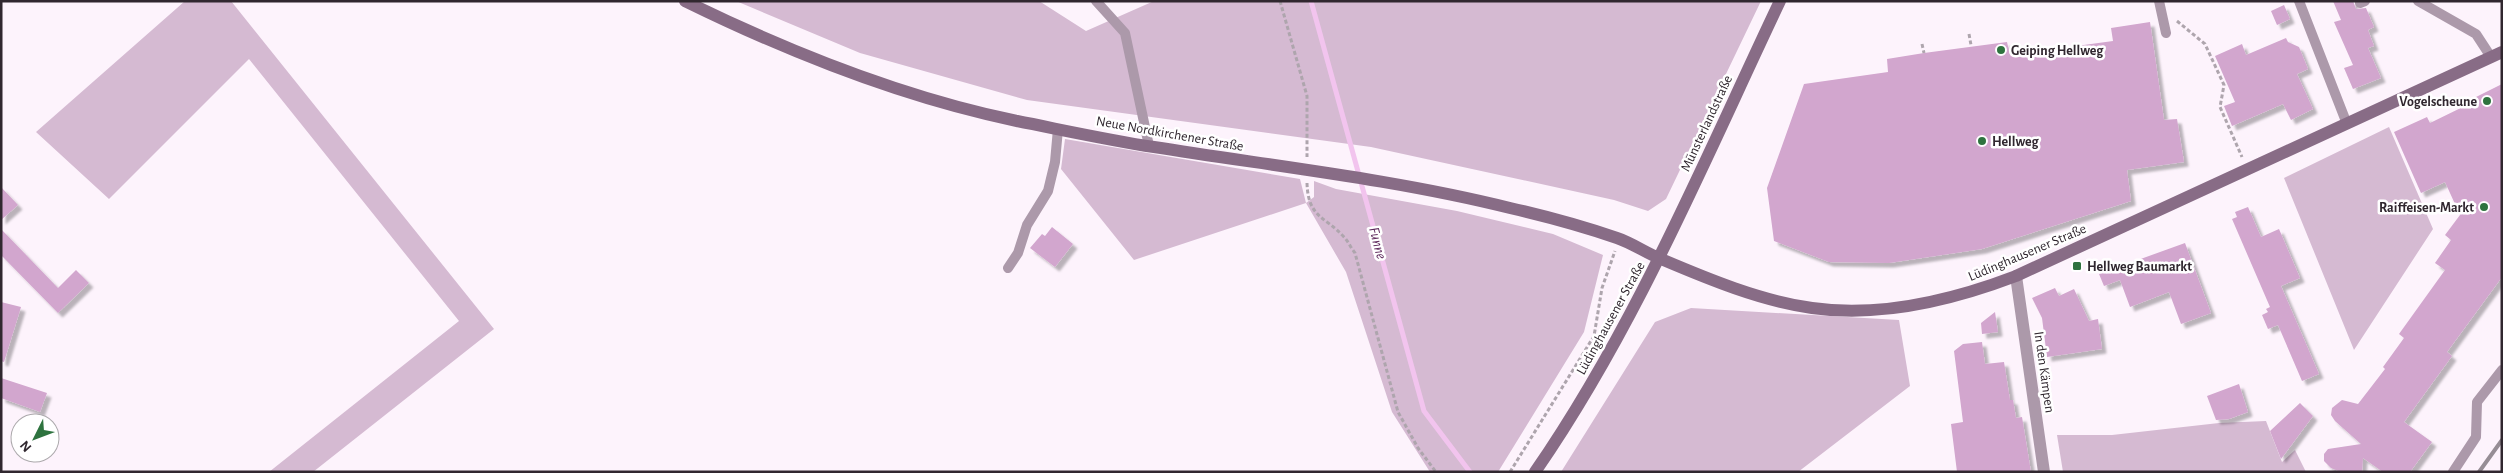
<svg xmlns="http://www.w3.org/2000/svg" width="2503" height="473" font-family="'Alegreya Sans',sans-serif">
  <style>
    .green { fill: #d5bad2 }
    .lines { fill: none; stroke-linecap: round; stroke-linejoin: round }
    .stream { stroke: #f2c4ee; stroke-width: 5 }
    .building { fill: #d2a6ce; filter: url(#shadow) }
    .path { stroke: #aea5ad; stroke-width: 3; stroke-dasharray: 4 2.5; stroke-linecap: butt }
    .lane { stroke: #ac99aa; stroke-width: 10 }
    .street { stroke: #ac99aa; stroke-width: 12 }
    .secondary { stroke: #886c86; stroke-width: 12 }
    .rail { stroke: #968d95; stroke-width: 4 }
    .poi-dot { fill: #2e733f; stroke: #fff; stroke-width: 2 }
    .labels { text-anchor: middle; stroke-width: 5; stroke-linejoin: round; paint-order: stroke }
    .poi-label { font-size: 14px; font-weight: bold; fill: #30272f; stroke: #fff; text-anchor: start }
    .street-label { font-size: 14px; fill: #30272f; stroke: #fff }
    .water-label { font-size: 15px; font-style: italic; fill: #5f2a5d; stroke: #fff }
  </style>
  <defs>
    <filter id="shadow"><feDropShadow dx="4.5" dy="4.5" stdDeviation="1" flood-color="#0004"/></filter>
  </defs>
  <rect width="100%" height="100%" fill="#fdf3fc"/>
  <path class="green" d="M185,1H231L494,329L313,472H269L459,321L249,59L109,199L36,132Z
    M736,1H1039L1086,31L1154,1H1761L1666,199L1648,211L1614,200L1371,147L1027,100L860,53Z
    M2389,127L2433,229L2354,350L2284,178Z
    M1065,139L1300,179L1306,203L1314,197V181L1336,189L1457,211L1553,234L1603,255L1584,332L1498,472H1430L1392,412L1346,272L1306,203L1134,260L1061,169Z
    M1691,308L1899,320L1910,386L1798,472H1561L1655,322Z
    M2266,421L2282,462L2295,450L2306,472H2063L2057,435H2112L2219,423Z"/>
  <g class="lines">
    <path class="stream" d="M1311,1L1424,411L1470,472"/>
  </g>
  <path class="building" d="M2333,1H2353L2356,9L2366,8L2374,27L2368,30L2374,46L2368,48L2381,78L2353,89L2344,68L2353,65L2334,22L2341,20Z
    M2284,5L2290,19L2277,25L2271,11Z
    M2150,22L2164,120L2177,119L2184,162L2127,170L2131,201L1982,249L1889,263L1829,262L1774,241L1767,188L1804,84L1888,72L1887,59L1924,53L2007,42L2010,55L2113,41L2111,28Z
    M2286,38L2288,42L2299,47L2308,69L2297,74L2313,109L2291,120L2283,104L2232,126L2224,106L2235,102L2215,56L2242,44L2246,55Z
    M2502,84V277L2447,352L2452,356L2404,422L2432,442L2410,472H2383L2363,458L2362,472H2341L2331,468L2324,461V454L2328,449L2361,444L2335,421L2331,415L2332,408L2342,400L2358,404L2385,369L2383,367L2404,338L2399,334L2445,270L2435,263L2451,240L2445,235L2460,215L2445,182L2421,193L2394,132L2427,117L2430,123L2473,102L2472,99Z
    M1,187L18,205L1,220Z
    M2248,207L2261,237L2279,229L2300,278L2281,286L2319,374L2302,381L2278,325L2268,329L2262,315L2268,312L2266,309L2270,307L2232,219L2237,217L2235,212Z
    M1052,227L1073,244L1055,267L1030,248L1042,234L1045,236Z
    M1,229L58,288L76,270L89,283L58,313L1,255Z
    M2185,243L2211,313L2181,324L2169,292L2130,307L2120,280L2104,286L2099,274Z
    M2055,288L2059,296L2074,289L2089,321L2098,319L2102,349L2047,357L2042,318L2032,298Z
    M1,302L21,307L4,362L1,361Z
    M1995,312L1998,332L1982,334L1981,323Z
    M1982,342L1985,364L2004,362L2010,400H2013L2016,418L2022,417L2031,472H1957L1951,424L1963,422L1954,351L1963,344Z
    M1,378L47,393L40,412L1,398Z
    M2239,384L2248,412L2229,419L2216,420L2207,396Z
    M2300,403L2313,416L2281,459L2270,431Z"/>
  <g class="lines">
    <path class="path" d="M1280,1L1307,96V157
      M2177,21L2205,44L2224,85L2220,107L2242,157
      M1969,34L1971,45
      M1922,44L1924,53
      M1307,183C1308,218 1325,216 1344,237C1348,241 1351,248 1355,253L1398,412L1418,448L1436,472
      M1510,472L1594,336L1602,288L1615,251"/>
    <path class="lane" d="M1096,1L1125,33L1149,146
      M2159,1L2166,33
      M2299,1L2347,124
      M2418,1L2476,34L2491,57
      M2360,3L2365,1
      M1008,268L1018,253L1027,225L1048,191L1055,162L1058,129
      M2453,472L2476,437L2477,402L2502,370"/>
    <path class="street" d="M2016,276L2044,472"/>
    <path class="secondary" d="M685,1C791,53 901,97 1017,121C1063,130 1108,140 1154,147C1273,166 1393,179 1510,208C1545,216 1582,226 1617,238C1632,243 1646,253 1661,259C1708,279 1761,301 1812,308C1881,318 1953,300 2016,276L2502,52
      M1535,472C1636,326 1704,161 1780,1"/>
    <path class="rail" d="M2479,472L2502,440"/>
  </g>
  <g class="poi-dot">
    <circle cx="2001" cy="50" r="5"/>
    <circle cx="2487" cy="101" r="5"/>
    <circle cx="1982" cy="141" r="5"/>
    <circle cx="2484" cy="207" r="5"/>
    <rect x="2072" y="261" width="10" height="10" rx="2.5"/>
  </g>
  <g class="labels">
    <g class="poi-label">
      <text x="2011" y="55">Geiping Hellweg</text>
      <text x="2477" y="106" text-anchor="end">Vogelscheune</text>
      <text x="1992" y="146">Hellweg</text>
      <text x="2474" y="212" text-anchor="end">Raiffeisen-Markt</text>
      <text x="2087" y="271">Hellweg Baumarkt</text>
    </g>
    <g class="street-label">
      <text transform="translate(1706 123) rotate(-65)" y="5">Münsterlandstraße</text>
      <text transform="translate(1170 133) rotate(10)" y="5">Neue Nordkirchener Straße</text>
      <text transform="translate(2027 252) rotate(-23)" y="5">Lüdinghausener Straße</text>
      <text transform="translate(1610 318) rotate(-61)" y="5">Lüdinghausener Straße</text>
      <text transform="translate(2045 372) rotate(82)" y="5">In den Kämpen</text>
    </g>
    <g class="water-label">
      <text transform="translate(1378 243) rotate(75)" y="5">Funne</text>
    </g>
  </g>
  <rect width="2503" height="473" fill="none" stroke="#30272f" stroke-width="5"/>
  <g transform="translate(35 438) rotate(228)"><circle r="24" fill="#ffffff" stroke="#aca9ac"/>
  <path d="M0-4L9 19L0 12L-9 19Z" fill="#2e733f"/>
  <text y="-8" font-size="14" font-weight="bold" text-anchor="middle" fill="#30272f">N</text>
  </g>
</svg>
